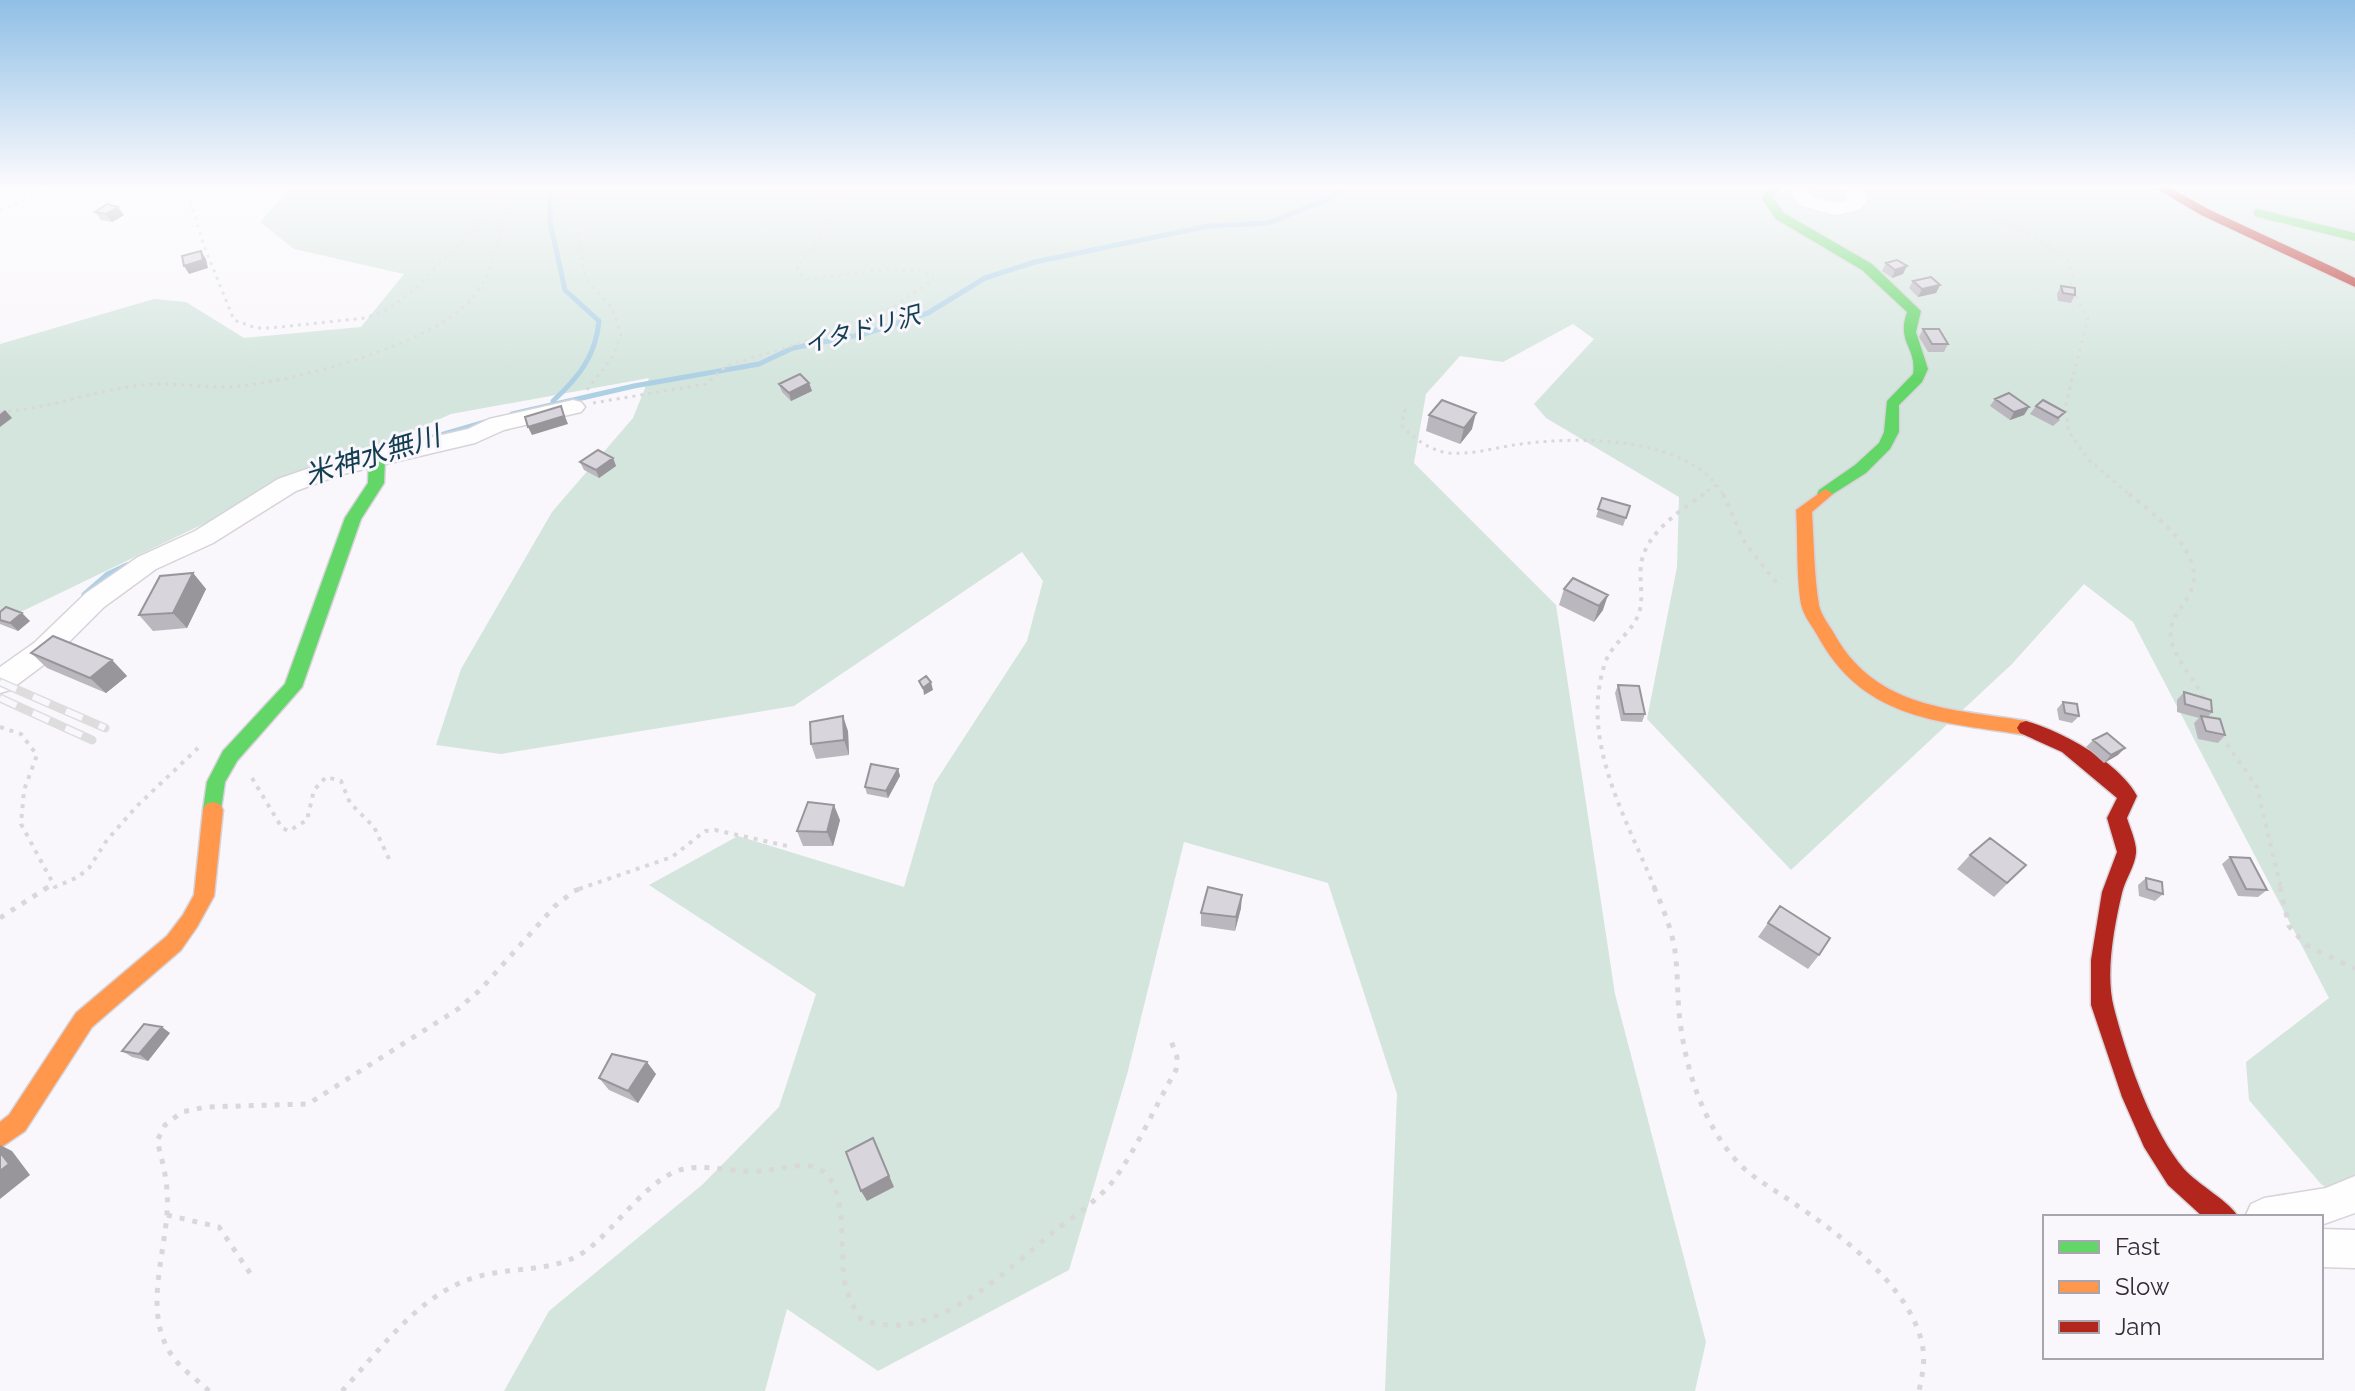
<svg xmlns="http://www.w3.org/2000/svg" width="2355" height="1391" font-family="Raleway,'Noto Sans JP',sans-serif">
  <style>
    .green { fill: #d3e5dd }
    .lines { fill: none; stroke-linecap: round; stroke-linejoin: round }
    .stream-far1 { stroke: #add0e4; stroke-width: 5 }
    .stream { stroke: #add0e4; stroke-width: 7 }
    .street-casing { stroke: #d7d3da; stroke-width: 3 }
    .fast-casing { stroke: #d7d3da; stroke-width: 3 }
    .slow-casing { stroke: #d7d3da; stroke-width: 3 }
    .jam-casing { stroke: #d7d3da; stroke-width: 3 }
    .path-far2 { stroke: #d8d8da; stroke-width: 3; stroke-dasharray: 3 5; stroke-linecap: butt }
    .path-far1 { stroke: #d8d8da; stroke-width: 4; stroke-dasharray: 4 6; stroke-linecap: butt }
    .path { stroke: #d8d8da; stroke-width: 5; stroke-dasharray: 5 8; stroke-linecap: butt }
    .street { fill: #fefefe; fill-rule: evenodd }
    .fast { fill: #63d668; fill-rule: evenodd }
    .slow { fill: #ff974d; fill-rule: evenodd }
    .jam { fill: #b3261e; fill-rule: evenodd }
    .rail-casing { stroke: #ddddde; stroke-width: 9 }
    .rail { stroke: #f9f6fc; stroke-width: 6; stroke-dasharray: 18; stroke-linecap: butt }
    .wall { fill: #bbb7be }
    .shaded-wall { fill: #98959b }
    .building { fill: #d9d5dd; stroke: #98959b; stroke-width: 2 }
    .labels { text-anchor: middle; stroke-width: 6; stroke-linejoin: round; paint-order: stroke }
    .far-water-label { font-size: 24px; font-style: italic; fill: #133e52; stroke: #f9f6fc }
    .water-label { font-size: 28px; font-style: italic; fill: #133e52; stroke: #f9f6fc }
  </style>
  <rect width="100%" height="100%" fill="#f9f7fb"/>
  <path class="green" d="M292,186H2355V1209L2321,1184L2249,1100L2246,1062L2329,998L2133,622L2084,584L2012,664L1791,870L1647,719L1677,567L1679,497L1546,418L1534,404L1594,339L1573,324L1503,362L1460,356L1426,394L1414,463L1556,605L1615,994L1706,1342L1695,1391H1385L1397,1094L1328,883L1184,842L1128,1071L1069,1270L878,1371L787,1309L765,1391H504L549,1311L702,1185L779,1107L816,994L649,885L738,836L904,887L934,784L1027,641L1043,581L1022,552L794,706L501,754L436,745L461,669L552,512L633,418L649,378L451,414L197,527L0,622V344L154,299L186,302L244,338L361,327L404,274L294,249L260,222Z"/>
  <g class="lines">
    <path class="stream-far1" d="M550,186V222L565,290L599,321C596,356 578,378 553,401
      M512,414L634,386L759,364L793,348L864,334L928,313L985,278L1035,262L1208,226L1268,223L1331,198L1346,186
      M427,439L485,422"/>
    <path class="stream" d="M85,595L108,575L127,566"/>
    <defs>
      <path id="street" d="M1788,186H1807L1813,197L1835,203L1847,200L1845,186H1865L1867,201L1860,210L1835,215L1799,205Z
        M573,400L581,402L585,407L581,412L504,430L475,443L339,475L296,491L213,543L156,569L104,607L54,657L10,690L0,693V667L34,643L86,593L138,557L195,531L278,479L333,460L468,429L489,419Z
        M2355,1176V1213L2321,1225V1217H2245L2251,1204L2264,1198L2326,1188Z
        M2321,1229L2355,1230V1268L2321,1267Z"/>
      <path id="fast" d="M1770,186H1783L1773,198L1784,213L1872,264L1921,311L1916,332L1928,369L1922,382L1899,405V432L1890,449L1866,473L1825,499L1817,494L1819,490L1855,465L1879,443L1884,432L1887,401L1913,374C1917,347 1896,343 1907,312L1862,270L1776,219L1761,198Z
        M2258,209L2355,233V241L2254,216V210Z
        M377,452L385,457L384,483L361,519L302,687L237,761L225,782L220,816L213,818L206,816L203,810L207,782L223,751L285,684L345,518L368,483L369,457Z"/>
      <path id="slow" d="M1825,489L1833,494L1812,512C1814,542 1814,575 1819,605C1821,616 1831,627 1836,637C1878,709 1953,709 2026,721L2032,723L2035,728L2032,733L2026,735C1943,722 1866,721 1820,640C1815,630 1805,618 1802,608C1796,585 1798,535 1796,510Z
        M213,802L220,804L223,810L214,896L197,927L181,950L92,1027L25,1131L0,1148V1122L9,1115L76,1013L167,936L183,915L194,895L203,810L206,804Z"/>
      <path id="jam" d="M2152,186H2167L2210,210L2335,268L2355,278V287L2201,215Z
        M2026,721C2061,731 2119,762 2137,796L2127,818C2130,828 2137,843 2136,853C2135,866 2125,880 2122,893C2114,927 2105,974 2114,1008C2127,1058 2151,1130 2184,1169C2197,1184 2232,1203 2238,1217H2203L2168,1185L2144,1147L2122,1097L2091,1005V960L2102,892L2117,852L2107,818L2117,798L2062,752L2020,733L2017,728L2020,723Z"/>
    </defs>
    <use href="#street" class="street-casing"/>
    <use href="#fast" class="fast-casing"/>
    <use href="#slow" class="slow-casing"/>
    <use href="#jam" class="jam-casing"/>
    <path class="path-far2" d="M186,186L204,246L234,320L256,328H270L365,318L387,310L417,287L512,188
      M570,186L585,277L612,308L621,334L613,356L586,391
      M1908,186C1962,206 2025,223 2069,262L2073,278L2070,285L2088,319L2066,403L2068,430L2087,458L2131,496
      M0,210L59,186
      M593,403L706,384L726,366L835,332L891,308L933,280V276L922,272L890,269L808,279L798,273L797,266L824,232L836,195L846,186
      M1405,409L1402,426C1416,440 1429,450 1449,453C1473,455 1497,447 1521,444C1581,436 1691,436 1724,496
      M0,412C49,409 95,390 143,385C176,382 208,389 241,386C301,379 437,344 475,295C498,266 502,220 513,186
      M1701,496L1718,483"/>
    <path class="path-far1" d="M1723,494L1745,543L1779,586
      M2129,494C2154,514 2209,554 2190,593C2183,608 2168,619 2171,637C2174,661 2197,681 2206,703
      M0,727L21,734L37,755L24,790L21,824L55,887L78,877L89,868L107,840L137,806L198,748
      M2221,736L2257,787L2281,889
      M252,778L282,828L289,831L307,820L314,790L326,777L341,781L350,803L374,827L391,863
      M45,889L53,884
      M579,889L672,857L705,831L715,830L792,847
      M1655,889C1627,819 1579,741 1605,663C1612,643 1632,633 1639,613C1644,598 1639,581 1641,565C1645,533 1680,511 1704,494"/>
    <path class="path" d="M1654,887C1662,906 1670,925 1674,945C1678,967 1677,990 1679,1012C1684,1063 1700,1118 1734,1158C1750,1177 1772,1188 1792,1202C1839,1234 1914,1288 1923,1349C1925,1363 1922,1377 1919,1391
      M2280,887L2289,926L2306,945L2355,969
      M0,918L48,887
      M167,1215L219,1227L254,1279
      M209,1391C198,1380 182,1370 173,1357C143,1316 164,1259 167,1213C169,1187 164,1166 157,1141L165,1125L182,1112L206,1107L308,1104L458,1009L481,989L555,906L574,891L585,887
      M342,1391C382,1348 421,1291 480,1276C513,1267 551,1272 581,1254C615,1233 648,1173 689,1168C711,1165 737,1173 761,1171C779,1170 805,1160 821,1170C848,1185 840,1252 844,1279C847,1294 852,1305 860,1318C928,1349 1003,1273 1051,1234C1073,1216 1100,1200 1116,1177C1139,1144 1156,1105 1176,1070L1177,1057L1170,1038"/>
    <use href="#street" class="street"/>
    <use href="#fast" class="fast"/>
    <use href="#slow" class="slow"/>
    <use href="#jam" class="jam"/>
    <defs>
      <path id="rail" d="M0,682L105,728
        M0,698L92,740"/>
    </defs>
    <use href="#rail" class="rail-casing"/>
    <use href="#rail" class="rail"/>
  </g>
  <path class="wall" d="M95,212L124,215L112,222L101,220Z
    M1886,263L1903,274L1892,278L1882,271Z
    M1913,281L1940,285L1936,293L1918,297L1909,288Z
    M2061,286L2075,295L2071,303L2058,301L2057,294Z
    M1923,329L1948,344L1944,352H1928L1919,337Z
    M809,383L812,391L791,401L782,392L779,384Z
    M1995,399L2029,407L2024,415L2010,420L1990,406Z
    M2043,400L2060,420L2053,426L2030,414L2036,406Z
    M1429,415L1472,429L1460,444L1426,431Z
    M613,458L616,466L599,478L584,470L580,462Z
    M1602,498L1630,506L1623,526L1596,517Z
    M193,573L206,589L187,628L153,631L139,615Z
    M1573,578L1603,610L1594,622L1559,605L1564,589Z
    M0,612L30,621L18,631L0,624Z
    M31,653L112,660L127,676L106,693L47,668Z
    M1618,685L1645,714L1642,722L1621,721L1615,693Z
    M2184,692L2212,712L2208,717L2225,735L2218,743L2198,739L2194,723L2199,718L2177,712V700Z
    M2063,702L2079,716L2072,723L2059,720L2057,709Z
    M848,731L849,755L816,759L811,744Z
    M2093,740L2118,755L2104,763L2086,747Z
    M898,769L900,776L888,798L867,794L865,787Z
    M840,820L833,846H803L797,831Z
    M1970,855L2026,865L1994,897L1957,869Z
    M2230,857L2267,890L2258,897L2238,896L2222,864Z
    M2146,878L2163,894L2155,901L2139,896L2138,885Z
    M1780,906L1819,955L1808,969L1758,937Z
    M1241,908L1235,931L1201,926V913Z
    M170,1033L148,1061L132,1057L122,1051Z
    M656,1074L638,1103L609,1090L599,1078Z"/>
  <path class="shaded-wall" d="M118,207L124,215L112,222L106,214Z
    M201,251L206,259L208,268L189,274L184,266Z
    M1907,266L1903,274L1892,278L1895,270Z
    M1940,285L1936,293L1918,297L1922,289Z
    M809,383L812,391L791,401L789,393Z
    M561,406L568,424L532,435L528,427Z
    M2029,407L2024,415L2010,420L2014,412Z
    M5,410L12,418L0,427V414Z
    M1476,413L1472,429L1460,444L1464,428Z
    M613,458L616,466L599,478L596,470Z
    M193,573L206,589L187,628L173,613Z
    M1608,595L1603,610L1594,622L1599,606Z
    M22,613L30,621L18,631L10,623Z
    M112,660L127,676L106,693L90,678Z
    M931,682L933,690L924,695L923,688Z
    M843,716L848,731L849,755L844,740Z
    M2125,748L2118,755L2104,763L2111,755Z
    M898,769L900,776L888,798L886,791Z
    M834,805L840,820L833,846L827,832Z
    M1242,895L1241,908L1235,931L1236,917Z
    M162,1027L170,1033L148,1061L139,1054Z
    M647,1062L656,1074L638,1103L628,1091Z
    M873,1138L894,1187L867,1201L861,1191Z
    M0,1145L12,1151L30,1175L0,1199Z"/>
  <path class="building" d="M107,204L118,207L106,214L95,212Z
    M201,251L203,260L184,266L182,256Z
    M1897,260L1907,266L1895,270L1886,263Z
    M1931,277L1940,285L1922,289L1913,281Z
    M2061,286L2075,288V295L2063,293Z
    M1923,329H1939L1948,344H1932Z
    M800,374L809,383L789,393L779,384Z
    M2009,393L2029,407L2014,412L1995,399Z
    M1442,400L1476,413L1464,428L1429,415Z
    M2043,400L2065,412L2058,418L2036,406Z
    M561,406L564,416L528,427L525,417Z
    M598,450L613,458L596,470L580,462Z
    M1602,498L1630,506L1626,518L1598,509Z
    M193,573L173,613L139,615L160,576Z
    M1573,578L1608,595L1599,606L1564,589Z
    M6,607L22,613L10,623L0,620V612Z
    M53,636L112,660L90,678L31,653Z
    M926,676L931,682L923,688L919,681Z
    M1618,685L1639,686L1645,714H1624Z
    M2184,692L2211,700L2212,712L2185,704Z
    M2063,702L2077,704L2079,716L2065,713Z
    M843,716L844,740L811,744L810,722Z
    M2201,716L2220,719L2225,735L2206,731Z
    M2107,733L2125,748L2111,755L2093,740Z
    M871,764L898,769L886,791L865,787Z
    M808,802L834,805L827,832L797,831Z
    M1990,838L2026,865L2007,883L1970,855Z
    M2230,857L2250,858L2267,890L2246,889Z
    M2146,878L2162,882L2163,894L2147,889Z
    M1208,887L1242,895L1236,917L1201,913Z
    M1780,906L1830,938L1819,955L1768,923Z
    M144,1024L162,1027L139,1054L122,1051Z
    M612,1054L647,1062L628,1091L599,1078Z
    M873,1138L889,1176L861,1191L846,1152Z
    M0,1152L9,1164L0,1171Z"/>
  <linearGradient id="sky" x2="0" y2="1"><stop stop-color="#90bfe6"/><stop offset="0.49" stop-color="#fcfbfd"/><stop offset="1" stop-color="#fcfbfd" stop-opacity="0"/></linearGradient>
  <rect width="2355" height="381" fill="url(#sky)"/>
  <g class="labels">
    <g class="far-water-label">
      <text transform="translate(862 330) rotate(-15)" y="8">イタドリ沢</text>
    </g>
    <g class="water-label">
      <text transform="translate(372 455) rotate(-17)" y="10">米神水無川</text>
    </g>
  </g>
  <rect x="2043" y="1215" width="280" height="144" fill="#f9f6fc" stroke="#a9a5ae" stroke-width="2"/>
  <rect x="2059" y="1241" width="40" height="12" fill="#63d668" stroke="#a9a5ae" stroke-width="2"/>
  <text x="2115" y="1255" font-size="24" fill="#312c38">Fast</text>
  <rect x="2059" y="1281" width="40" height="12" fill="#ff974d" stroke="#a9a5ae" stroke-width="2"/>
  <text x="2115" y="1295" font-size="24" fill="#312c38">Slow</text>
  <rect x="2059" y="1321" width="40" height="12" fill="#b3261e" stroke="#a9a5ae" stroke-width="2"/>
  <text x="2115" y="1335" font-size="24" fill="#312c38">Jam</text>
</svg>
